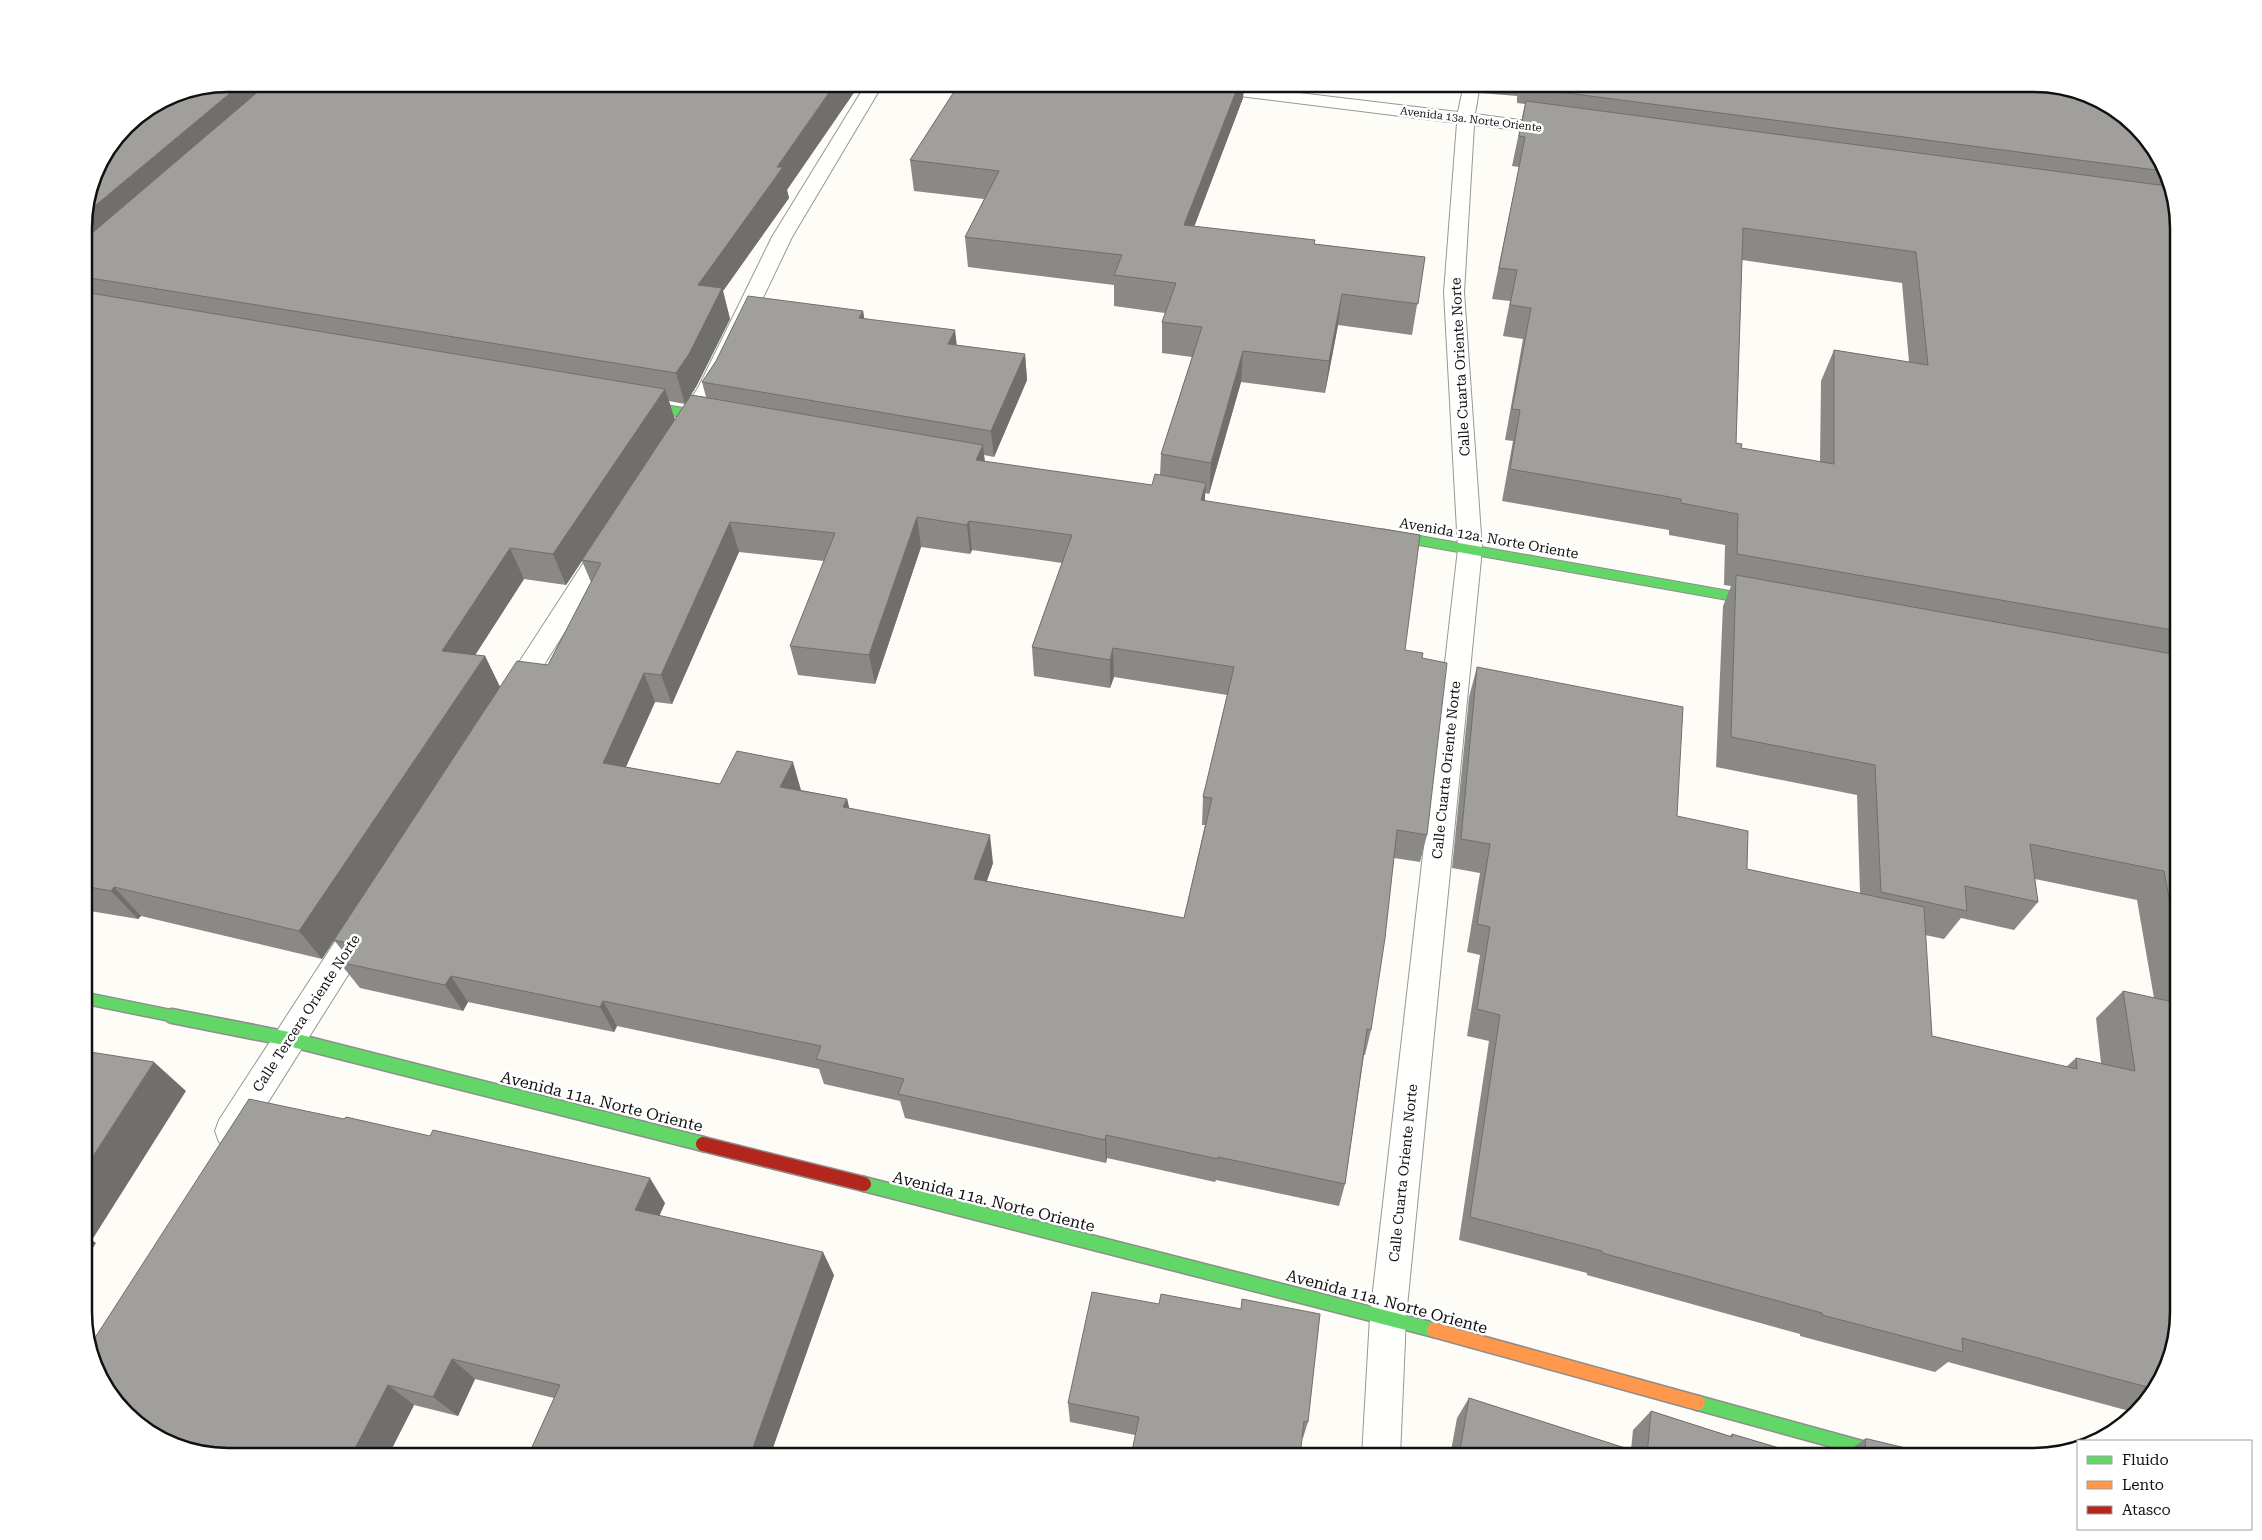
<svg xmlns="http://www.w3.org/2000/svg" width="2262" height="1540" font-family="'Roboto Serif',serif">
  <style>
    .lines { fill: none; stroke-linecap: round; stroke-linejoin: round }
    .street-casing { stroke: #979795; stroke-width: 2 }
    .fast-far2-casing { stroke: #8e8d8b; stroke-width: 11 }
    .fast-far1-casing { stroke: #8e8d8b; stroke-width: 14 }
    .fast-casing { stroke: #8e8d8b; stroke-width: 17 }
    .slow-casing { stroke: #8e8d8b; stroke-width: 17 }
    .jam-casing { stroke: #8e8d8b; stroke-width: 17 }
    .street { fill: #fffffe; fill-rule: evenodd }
    .fast-far2 { stroke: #63d668; stroke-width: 9 }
    .fast-far1 { stroke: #63d668; stroke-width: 11 }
    .fast { stroke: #63d668; stroke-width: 14 }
    .slow { stroke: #ff974d; stroke-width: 14 }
    .jam { stroke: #b3261e; stroke-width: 14 }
    .wall { fill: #8a8986; fill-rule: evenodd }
    .shaded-wall { fill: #716f6d }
    .building { fill: #a19f9c; stroke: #716f6d; fill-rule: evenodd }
    .labels { text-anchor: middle; stroke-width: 5; stroke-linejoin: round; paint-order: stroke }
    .far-street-label { font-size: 11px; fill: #111; stroke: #fff }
    .street-label { font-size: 14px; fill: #111; stroke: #fff }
    .near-street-label { font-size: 16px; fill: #111; stroke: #fff }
    .rim { fill: none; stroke: #111; stroke-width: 2.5 }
  </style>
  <rect width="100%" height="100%" fill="#fdfcf7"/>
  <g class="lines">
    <defs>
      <path id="street" d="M866,84H883L792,237L721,386L691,434L683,436L675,434L672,429L699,386L772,237Z
        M1175,84H1223L1458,112L1464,84H1480L1475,114L1559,125L1565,126L1568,130L1565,134L1559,135L1474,125L1464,292L1482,549L1406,1317L1400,1456H1362L1370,1317L1458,549L1444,292L1457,123L1183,89L1177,88Z
        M608,537L617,539L620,545L521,701L512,704L503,701L499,694L503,687L599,539Z
        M364,910L375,914L379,923L375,932L243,1142L231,1146L219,1142L215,1131L219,1120L353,914Z"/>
      <path id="fast-far2" d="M636,405L717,418
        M1383,534L1748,599"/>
      <path id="fast-far1" d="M1741,598L1764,602
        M84,998L178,1017"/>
      <path id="fast" d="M172,1016L289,1039L703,1144
        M864,1184L1434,1330
        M1698,1403L1891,1456"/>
      <path id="slow" d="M1434,1330L1698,1403"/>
      <path id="jam" d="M703,1144L864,1184"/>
    </defs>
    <use href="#street" class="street-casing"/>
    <use href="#fast-far2" class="fast-far2-casing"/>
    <use href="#fast-far1" class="fast-far1-casing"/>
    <use href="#fast" class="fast-casing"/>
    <use href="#slow" class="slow-casing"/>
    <use href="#jam" class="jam-casing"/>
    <use href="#street" class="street"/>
    <use href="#fast-far2" class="fast-far2"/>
    <use href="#fast-far1" class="fast-far1"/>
    <use href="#fast" class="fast"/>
    <use href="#slow" class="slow"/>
    <use href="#jam" class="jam"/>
  </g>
  <path class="wall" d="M959,84H1249L1248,85L1244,84L1243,98L1194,227L1315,240L1314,244L1425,257L1412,335L1338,325L1325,393L1241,382L1209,494L1205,493V501L1405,650L1422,658L1427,835L1420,862L1394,858L1371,1030L1365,1055H1364L1345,1184L1339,1206L1216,1180L1215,1182L1107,1158L1106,1163L905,1118L900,1101L824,1084L819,1069L617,1026L614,1032L468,1002L463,1011L360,988L339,962L345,954L334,940L548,665L591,582L582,561L566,585L524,579L475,655L485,656L500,687L322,959L141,916L138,919L84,910V219L787,190L789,198L723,291L730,319L697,385L691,395L706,397L702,382L863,311L864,318L957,345L1025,354L1027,380L994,457L984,455L985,462L1152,485L1160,475L1161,454L1192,357L1162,353V322L1165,313L1114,306V285L968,267L965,237L984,199L914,191L910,160ZM669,401L685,404L675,420ZM921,547L970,554L972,550L1062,563L1032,647L1034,676L1110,688L1114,677L1227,695L1203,797L1202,825H1205L1184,918L987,881L993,863L849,808L847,799L801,790L720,784L626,767L655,702L672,704L739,552L824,561L790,646L798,675L875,684Z
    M1386,84H1462L1461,91Z
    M1481,84H2034L2159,156L2178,228V1312L2154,1392L2133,1412L1948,1362L1935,1372L1800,1336V1334L1587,1275V1273L1459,1240L1489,1041L1467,1036L1480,955L1467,952L1480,873L1452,868L1469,697L1477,667L1747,869L1860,894L1857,795L1716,767L1723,606L1731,586L1724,585L1725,545L1669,535V530L1502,501L1513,441L1505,440L1523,339L1503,336L1510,301L1492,299L1519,167L1512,166L1525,104L1517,103V96L1480,93ZM1742,260L1902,283L1909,362L1834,350L1821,381L1820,462L1741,448L1736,443ZM2035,879L2137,900L2154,998L2123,991L2096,1018L2101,1063L2076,1058L2066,1067L1932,1036L1925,935L1944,939L1961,918L2014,930L2038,902Z
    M665,1203L659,1216L834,1275L770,1456H528L554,1398L475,1379L458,1416L414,1405L388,1456H228Z
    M1469,1398L1631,1450L1633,1430L1651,1411L1730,1436L1732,1434L1806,1456H1450L1457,1418Z
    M1068,1403L1308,1422L1303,1438L1135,1435L1070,1422Z
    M1865,1439L1939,1456H1841Z"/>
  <path class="shaded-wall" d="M241,84H289L84,261V219L85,214Z
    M835,84H860L787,190L789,198L723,291L730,319L697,385L685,404L676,373L698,285L777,167Z
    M1239,84H1244L1243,98L1183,256L1184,225Z
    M1342,294L1338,325L1325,393L1329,361Z
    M863,311L867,336L859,318Z
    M955,330L958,355L948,344Z
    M1243,351L1241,382L1209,494L1211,463Z
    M1025,354L1027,380L994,457L991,431Z
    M665,389L675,420L566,585L553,554Z
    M983,445L986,474L976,460Z
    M1206,483L1204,512L1201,500Z
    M917,517L921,547L875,684L869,655Z
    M969,521L972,550L970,554L967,525Z
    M730,522L739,552L672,704L661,675Z
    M510,548L524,579L458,682L442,651Z
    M1113,648L1114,677L1110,688V660Z
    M485,656L500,687L322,959L299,931Z
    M644,673L655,702L615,791L603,763Z
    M793,762L801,790L789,815L780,787Z
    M847,799L854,827L843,807Z
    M990,835L993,863L978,906L974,879Z
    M114,887L141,916L138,919L111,891Z
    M451,976L468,1002L463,1011L445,985Z
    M603,1001L617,1026L614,1032L600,1007Z
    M154,1062L186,1091L92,1240L96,1243L84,1262V1170Z
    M1106,1135L1107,1158L1106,1163L1105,1140Z
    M650,1178L665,1203L651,1235L635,1210Z
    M823,1252L834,1275L770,1456H750Z
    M452,1359L475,1379L458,1416L433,1397Z
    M388,1385L414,1405L388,1456H351Z
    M617,1452L622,1456H615Z"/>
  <path class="building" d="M228,84H241L85,214L95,173L126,126L173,95Z
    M267,84H835L777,167H783L698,285L722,288L689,354L676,373L84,277V240Z
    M959,84H1239L1184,225L1315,240L1314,244L1425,257L1418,304L1342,294L1329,361L1243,351L1211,463L1161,454L1202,327L1162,322L1176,283L1114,275L1122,255L965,237L999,171L910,160Z
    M1530,84H2034L2114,108L2159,156L2163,171L1529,88Z
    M1526,101L2167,186L2178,228V631L1737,554L1738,514L1681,503V499L1510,469L1520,410L1512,409L1531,308L1510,305L1517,270L1499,268L1525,137L1519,136ZM1743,228L1916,252L1928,365L1834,350V464L1741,448L1742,444L1736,443Z
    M84,292L665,389L553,554L510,548L442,651L485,656L299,931L114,887L111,891L84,886Z
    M748,296L863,311L859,318L955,330L948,344L1025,354L991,431L702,382L716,361Z
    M691,395L983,445L976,460L1152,485L1155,474L1206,483L1201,500L1420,535L1405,650L1423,653L1422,658L1447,663L1427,835L1397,830L1385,938L1371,1030L1367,1029L1345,1184L1218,1157V1159L1106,1135L1105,1140L898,1094L904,1079L816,1059L821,1046L603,1001L600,1007L451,976L445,985L339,962L351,944L334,940L517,661L548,665L601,563L582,560ZM917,517L967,525L969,521L1072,535L1032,647L1110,660L1113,648L1234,667L1203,797L1212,798L1184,918L974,879L990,835L843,807L847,799L780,787L793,762L737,751L720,784L603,763L644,673L661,675L730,522L835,533L790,646L869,655Z
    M1736,575L2178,655V945L2164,871L2030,844L2038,902L1965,886L1967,911L1881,892L1875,765L1731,737Z
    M1477,667L1683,707L1677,816L1748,831L1747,869L1924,907L1932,1036L2077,1069L2076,1058L2135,1071L2123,991L2178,1003V1312L2155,1389L1962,1338L1963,1352L1822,1315V1313L1602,1253V1251L1470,1217L1500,1015L1477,1009L1490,927L1477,924L1490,844L1461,839Z
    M84,1051L154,1062L84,1170Z
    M249,1099L344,1119L346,1117L430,1136L433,1130L650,1178L635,1210L823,1252L750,1456H637L617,1452L615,1456H528L560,1385L452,1359L433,1397L388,1385L351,1456H228L148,1432L103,1384L91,1344Z
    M1092,1292L1159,1304L1161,1294L1241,1309L1242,1299L1320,1314L1308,1422L1304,1421L1300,1456H1131L1139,1417L1068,1403Z
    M1469,1398L1647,1455L1651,1411L1732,1437V1434L1806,1456H1459Z
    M1865,1439H1868L1939,1456H1866Z"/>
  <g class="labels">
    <g class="far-street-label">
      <text transform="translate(1471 119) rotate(7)" y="4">Avenida 13a. Norte Oriente</text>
    </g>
    <g class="street-label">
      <text transform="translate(1460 367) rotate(-93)" y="5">Calle Cuarta Oriente Norte</text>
      <text transform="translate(1489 538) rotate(10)" y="5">Avenida 12a. Norte Oriente</text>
      <text transform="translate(1446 770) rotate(-84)" y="5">Calle Cuarta Oriente Norte</text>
      <text transform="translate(306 1013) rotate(-57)" y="5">Calle Tercera Oriente Norte</text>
      <text transform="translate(1403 1173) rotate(-84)" y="5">Calle Cuarta Oriente Norte</text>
    </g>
    <g class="near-street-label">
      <text transform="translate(602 1101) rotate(14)" y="6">Avenida 11a. Norte Oriente</text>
      <text transform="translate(994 1201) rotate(14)" y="6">Avenida 11a. Norte Oriente</text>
      <text transform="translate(1387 1301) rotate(15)" y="6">Avenida 11a. Norte Oriente</text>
    </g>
  </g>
  <path d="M0 0H2262V1540H0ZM228 92H2034A136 136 0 0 1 2170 228V1312A136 136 0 0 1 2034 1448H228A136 136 0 0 1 92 1312V228A136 136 0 0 1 228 92Z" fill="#fff" fill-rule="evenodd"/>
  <path class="rim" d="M228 92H2034A136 136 0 0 1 2170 228V1312A136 136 0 0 1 2034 1448H228A136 136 0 0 1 92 1312V228A136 136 0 0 1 228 92Z"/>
  <rect x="2077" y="1440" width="175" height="90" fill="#ffffff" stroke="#a0a0a0"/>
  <rect x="2087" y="1456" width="25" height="8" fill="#63d668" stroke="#a0a0a0"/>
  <text x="2122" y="1465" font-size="15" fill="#111111">Fluido</text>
  <rect x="2087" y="1481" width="25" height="8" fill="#ff974d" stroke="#a0a0a0"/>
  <text x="2122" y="1490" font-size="15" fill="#111111">Lento</text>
  <rect x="2087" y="1506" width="25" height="8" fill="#b3261e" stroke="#a0a0a0"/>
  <text x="2122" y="1515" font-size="15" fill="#111111">Atasco</text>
</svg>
